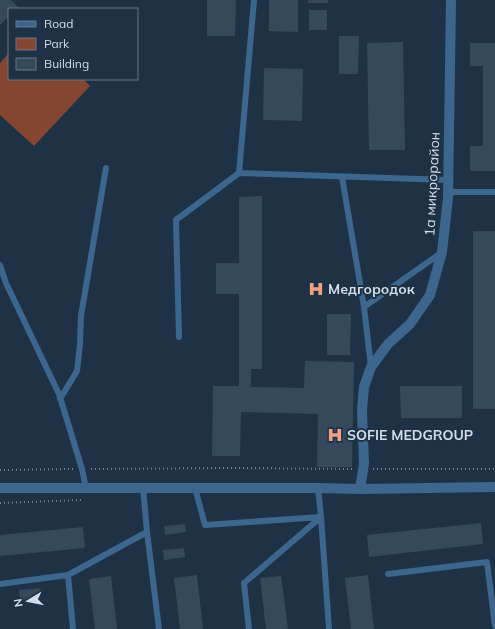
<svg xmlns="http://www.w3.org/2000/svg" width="495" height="629" font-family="Mulish,sans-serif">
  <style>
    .green { fill: #844631 }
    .building { fill: #35495c }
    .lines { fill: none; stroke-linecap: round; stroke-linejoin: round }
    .path { stroke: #798898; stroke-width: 2; stroke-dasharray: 1 3; stroke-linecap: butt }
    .service { stroke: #3d668e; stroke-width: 6 }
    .minor { stroke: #3d668e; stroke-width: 10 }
    .tertiary { stroke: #3d668e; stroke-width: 10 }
    .labels { text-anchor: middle; stroke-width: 4; stroke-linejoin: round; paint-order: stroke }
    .street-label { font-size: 14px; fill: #d2dde9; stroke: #1f3245 }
    .poi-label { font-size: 14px; font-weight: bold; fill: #d2dde9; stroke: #1f3245; text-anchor: start }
  </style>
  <rect width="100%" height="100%" fill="#1f3245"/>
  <path class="green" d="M9,53V79H83L90,86L34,146L0,115V63Z"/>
  <path class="building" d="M0,0H11L18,7L16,9H9V16L0,25Z
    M207,0H236L235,36H207Z
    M269,0H298V32L269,31Z
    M308,0H328V3H308Z
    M309,10H327V30H309Z
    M339,36H359L358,74H339Z
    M403,42L405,150H369L367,43Z
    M470,43H495V171H470V146H483V66H470Z
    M264,68L303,69L302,121L263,120Z
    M262,196V369H251V387L304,388L305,361L354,362L352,467H317L318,414L241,412L240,456H212L213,386H239V294H216V263H239V197Z
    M473,231H495V409H473Z
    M327,314H351L350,355H327Z
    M400,386H462V418H401Z
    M481,523L483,544L369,557L367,535Z
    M185,524L186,532L165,535L164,526Z
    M83,527L85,548L0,556V535Z
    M184,548L185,557L164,560L163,550Z
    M197,575L203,629H180L174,578Z
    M368,575L374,629H351L345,578Z
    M111,576L117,629H95L89,579Z
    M281,576L288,629H266L260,578Z
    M40,588L41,597L20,600L19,590Z"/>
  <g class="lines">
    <path class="path" d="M91,469L231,468L353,469
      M373,469H495
      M0,470L73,469
      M0,503L81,500"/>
    <path class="service" d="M239,173L254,0
      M342,177L364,307
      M449,192H495
      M0,265L6,283L59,394L82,469L86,488
      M179,337L176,220L239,173L449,180
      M371,367L364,307L441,253
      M60,399L77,371L80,344L81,316L106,168
      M143,488L147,532L159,629
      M195,488L205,525L321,517
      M318,488L321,517L329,629
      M388,574L487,562L495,626
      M0,584L68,575
      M73,629L68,575L147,532
      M249,629L244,583L321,517"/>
    <path class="minor" d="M360,489L364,464L362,410L364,387L371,367L388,344L410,324L430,295L442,252L448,198L451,0"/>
    <path class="tertiary" d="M0,488H318L360,489L495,487"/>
  </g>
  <defs>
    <symbol id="hospital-bare" viewBox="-9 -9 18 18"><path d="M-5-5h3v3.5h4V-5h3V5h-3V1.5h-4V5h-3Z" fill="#f39f82" stroke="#1f3245" stroke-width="2.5" paint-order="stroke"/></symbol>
  </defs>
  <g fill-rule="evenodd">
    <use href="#hospital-bare" x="305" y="278" width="22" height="22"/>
    <use href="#hospital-bare" x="324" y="424" width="22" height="22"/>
  </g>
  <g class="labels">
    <g class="street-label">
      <text transform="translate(432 184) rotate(-87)" y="5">1а микрорайон</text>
    </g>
    <g class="poi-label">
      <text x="328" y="294">Медгородок</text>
      <text x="347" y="440">SOFIE MEDGROUP</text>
    </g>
  </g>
  <rect x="8" y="8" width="130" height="72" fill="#1f3245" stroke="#677687"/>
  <rect x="16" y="21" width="20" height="6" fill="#3d668e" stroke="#677687"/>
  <text x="44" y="28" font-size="12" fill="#d2dde9">Road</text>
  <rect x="16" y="38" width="20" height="12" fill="#844631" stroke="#677687"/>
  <text x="44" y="48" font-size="12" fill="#d2dde9">Park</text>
  <rect x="16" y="58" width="20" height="12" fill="#35495c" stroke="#677687"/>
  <text x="44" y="68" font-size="12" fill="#d2dde9">Building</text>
  <g transform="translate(28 601) rotate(260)" stroke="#1f3245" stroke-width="3" paint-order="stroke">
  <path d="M0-3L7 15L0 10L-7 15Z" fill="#d2dde9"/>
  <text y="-6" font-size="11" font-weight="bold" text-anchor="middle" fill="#d2dde9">N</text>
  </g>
</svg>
